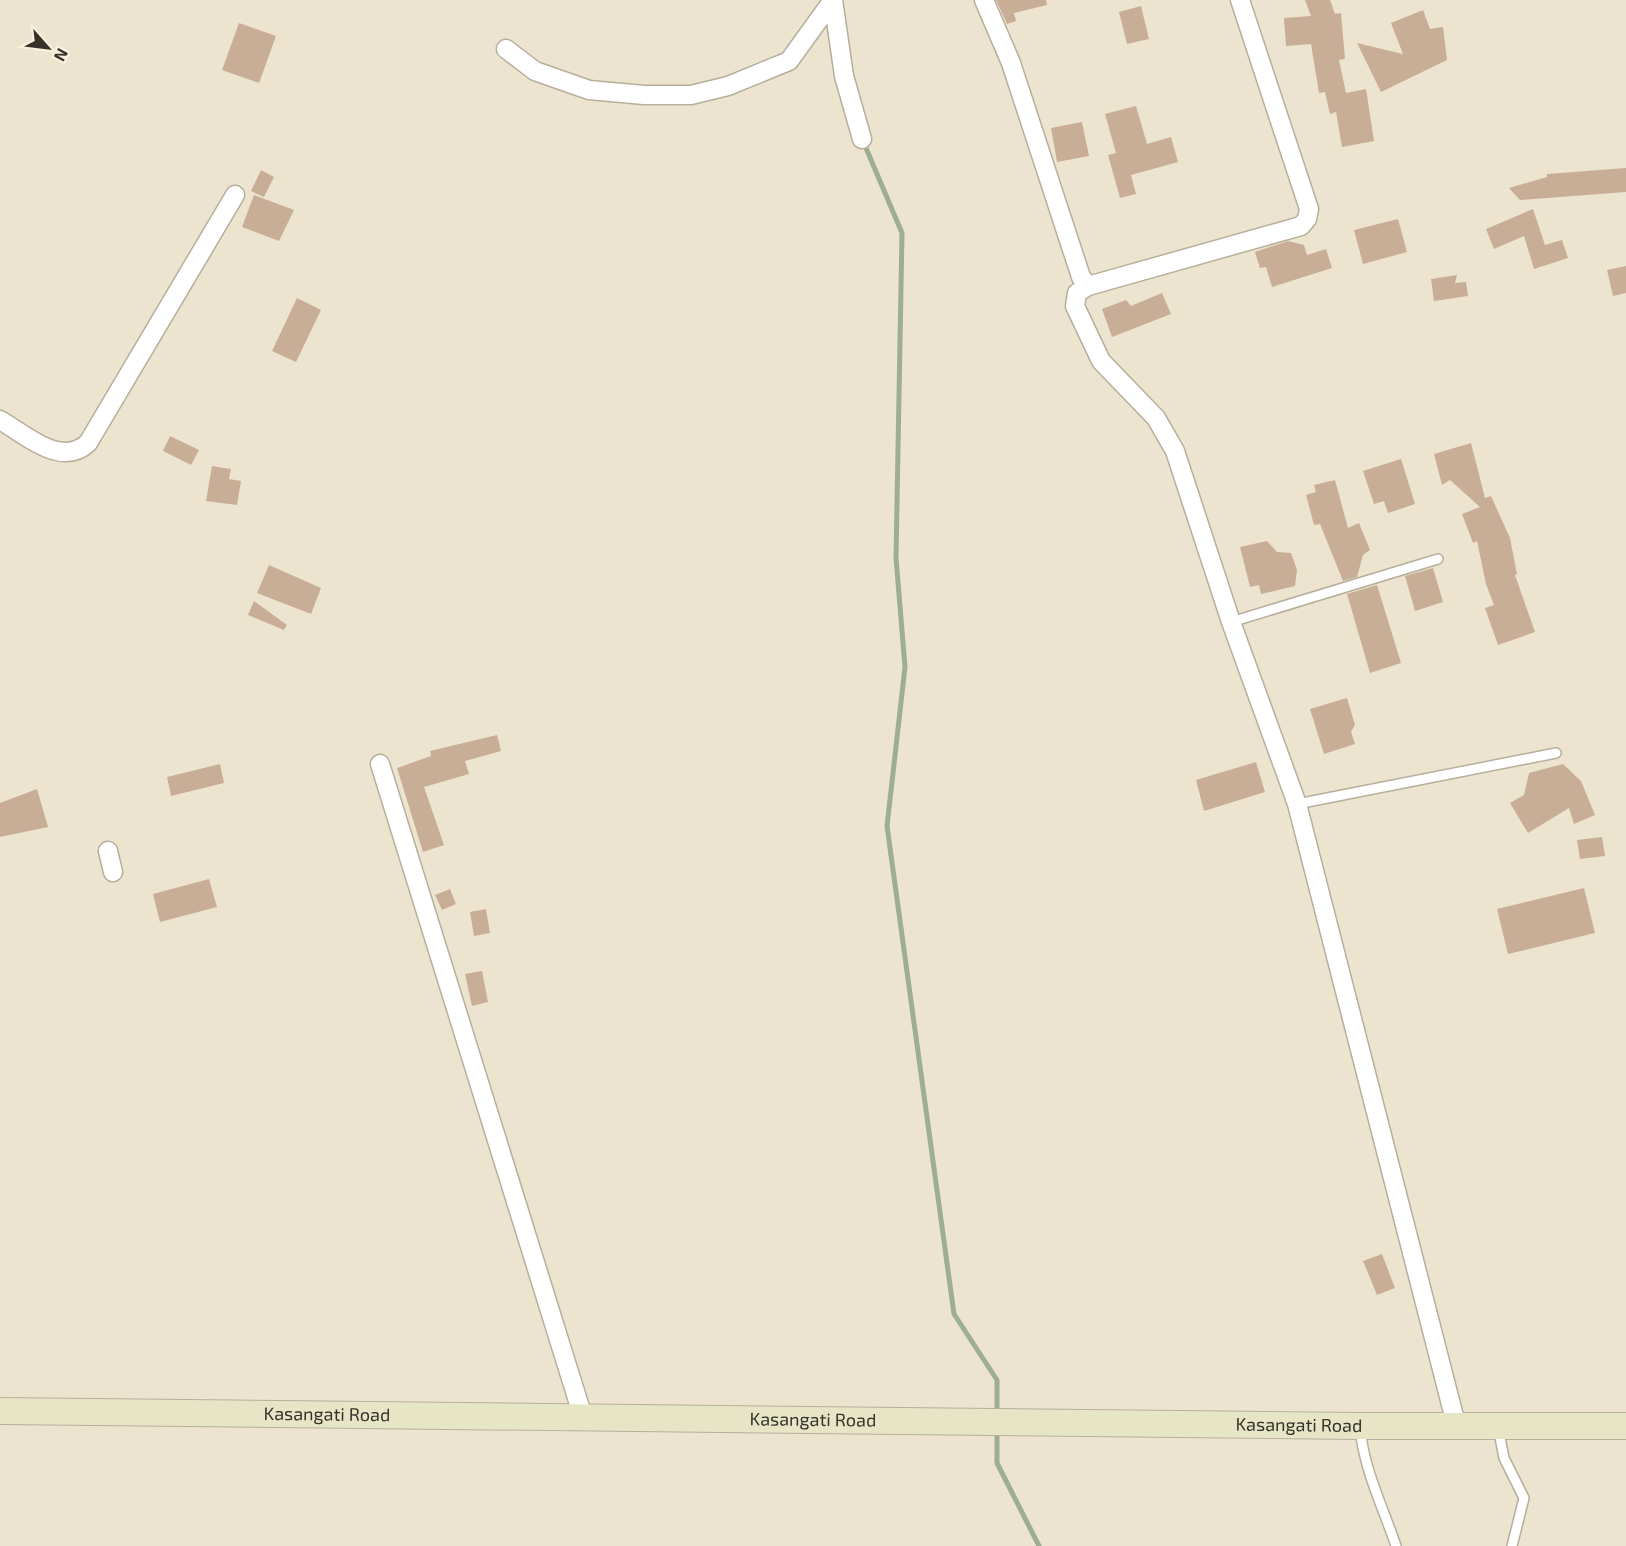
<svg xmlns="http://www.w3.org/2000/svg" width="1626" height="1546" font-family="'Exo 2',sans-serif">
  <style>
    .lines { fill: none; stroke-linecap: round; stroke-linejoin: round }
    .stream { stroke: #9eae92; stroke-width: 5 }
    .building { fill: #c8ae96 }
    .lane-casing { stroke: #b7ae9b; stroke-width: 12 }
    .street-casing { stroke: #b7ae9b; stroke-width: 21 }
    .secondary-casing { stroke: #b7ae9b; stroke-width: 28 }
    .lane { stroke: #fff; stroke-width: 9 }
    .street { stroke: #fff; stroke-width: 18 }
    .secondary { stroke: #e6e6c7; stroke-width: 26 }
    .labels { text-anchor: middle; stroke-width: 4.5; stroke-linejoin: round; paint-order: stroke }
    .street-label { font-size: 18px; fill: #36322b; stroke: #faf1dd }
  </style>
  <rect width="100%" height="100%" fill="#ede4d0"/>
  <g class="lines">
    <path class="stream" d="M863,141L902,233L896,558L905,667L887,826L954,1314L997,1380V1416
      M997,1428V1463L1039,1546"/>
  </g>
  <path class="building" d="M996,0H1046L1047,5L1014,13L1016,21L1007,24Z
    M1305,0H1330L1335,14L1341,13L1345,59L1339,60L1346,93L1366,89L1374,141L1342,147L1336,112L1330,114L1325,92L1319,93L1311,44L1286,46L1284,18L1311,16Z
    M1141,6L1149,39L1127,44L1119,12Z
    M1423,10L1430,29L1443,27L1447,60L1381,92L1357,43L1403,54L1391,23Z
    M239,23L276,36L259,83L222,70Z
    M1136,106L1147,144L1171,137L1178,162L1131,175L1136,194L1120,198L1108,155L1116,153L1105,114Z
    M1082,122L1089,156L1057,162L1051,128Z
    M1626,168V192L1520,200L1509,188L1547,177V174Z
    M261,170L274,177L264,197L251,191Z
    M254,195L294,210L279,241L242,227Z
    M1533,209L1545,245L1562,240L1568,258L1534,269L1524,236L1494,249L1486,229Z
    M1398,219L1407,252L1363,264L1354,230Z
    M1288,241L1304,245L1307,255L1326,249L1332,268L1272,287L1266,267L1260,268L1255,252Z
    M1626,266V293L1613,296L1607,270Z
    M1457,275L1455,283L1466,282L1468,296L1434,301L1431,279Z
    M1162,293L1171,314L1112,337L1102,309L1126,300L1131,306Z
    M297,298L321,310L296,362L272,351Z
    M170,436L199,450L191,465L163,451Z
    M1471,443L1485,498L1491,496L1510,538L1517,574L1515,575L1535,632L1498,645L1485,608L1494,605L1486,584L1477,541L1473,543L1462,514L1480,507L1450,480L1442,485L1434,454Z
    M1401,459L1415,504L1388,513L1384,501L1374,504L1363,471Z
    M212,466L231,469L229,479L241,481L237,505L206,501Z
    M1335,480L1348,528L1359,523L1370,550L1363,555L1357,577L1343,581L1320,524L1314,525L1306,495L1316,492L1314,485Z
    M1267,541L1277,552L1291,553L1297,570L1295,586L1261,594L1259,585L1250,587L1240,547Z
    M269,565L321,588L311,614L257,593Z
    M1433,568L1443,602L1415,611L1405,576Z
    M1377,585L1401,663L1370,673L1347,594Z
    M254,601L287,625L284,630L248,615Z
    M1347,698L1355,725L1351,732L1355,744L1324,754L1310,709Z
    M497,735L501,751L465,761L469,774L424,787L444,845L423,852L397,768L431,756L430,751Z
    M1256,762L1265,792L1204,811L1196,780Z
    M220,764L224,783L171,796L167,777Z
    M1563,764L1581,781L1595,815L1574,824L1569,808L1528,833L1510,803L1524,795L1529,773Z
    M37,789L48,827L0,837V803Z
    M1602,837L1605,856L1580,859L1577,840Z
    M209,879L217,907L160,922L153,894Z
    M1584,888L1595,933L1508,954L1497,909Z
    M450,889L456,904L442,910L435,895Z
    M486,909L490,933L474,936L470,912Z
    M482,971L488,1002L472,1006L465,974Z
    M1382,1254L1395,1288L1377,1295L1363,1261Z"/>
  <g class="lines">
    <defs>
      <path id="lane" d="M1231,622L1438,559
        M1297,804L1556,753
        M1498,1427L1504,1458L1524,1498L1512,1546
        M1360,1428C1364,1470 1383,1507 1396,1546"/>
      <path id="street" d="M833,0L844,76L862,139
        M984,0L1011,63L1081,277L1088,286
        M1240,0L1309,209L1307,219L1301,226L1088,286L1077,293L1075,306L1101,361L1156,418L1175,451L1231,622L1297,804L1456,1424
        M506,49L535,71L589,90L644,95H691L728,86L789,61L833,0
        M0,420C26,435 61,468 88,443L235,195
        M380,764L583,1417
        M108,851L113,872"/>
      <g id="secondary">
        <path id="s1" d="M0,1411L1360,1426H1626"/>
      </g>
    </defs>
    <use href="#lane" class="lane-casing"/>
    <use href="#street" class="street-casing"/>
    <use href="#secondary" class="secondary-casing"/>
    <use href="#lane" class="lane"/>
    <use href="#street" class="street"/>
    <use href="#secondary" class="secondary"/>
  </g>
  <g class="labels">
    <g class="street-label">
      <text dy="6" stroke="none"><textPath href="#s1" startOffset="327">Kasangati Road</textPath></text>
      <text dy="6" stroke="none"><textPath href="#s1" startOffset="813">Kasangati Road</textPath></text>
      <text dy="6" stroke="none"><textPath href="#s1" startOffset="1299">Kasangati Road</textPath></text>
    </g>
  </g>
  <g transform="translate(48 48) rotate(118)" stroke="#faf1dd" stroke-width="4.5" paint-order="stroke">
  <path d="M0-4.5L10 22L0 15L-10 22Z" fill="#36322b"/>
  <text y="-9" font-size="16" font-weight="bold" text-anchor="middle" fill="#36322b">N</text>
  </g>
</svg>
